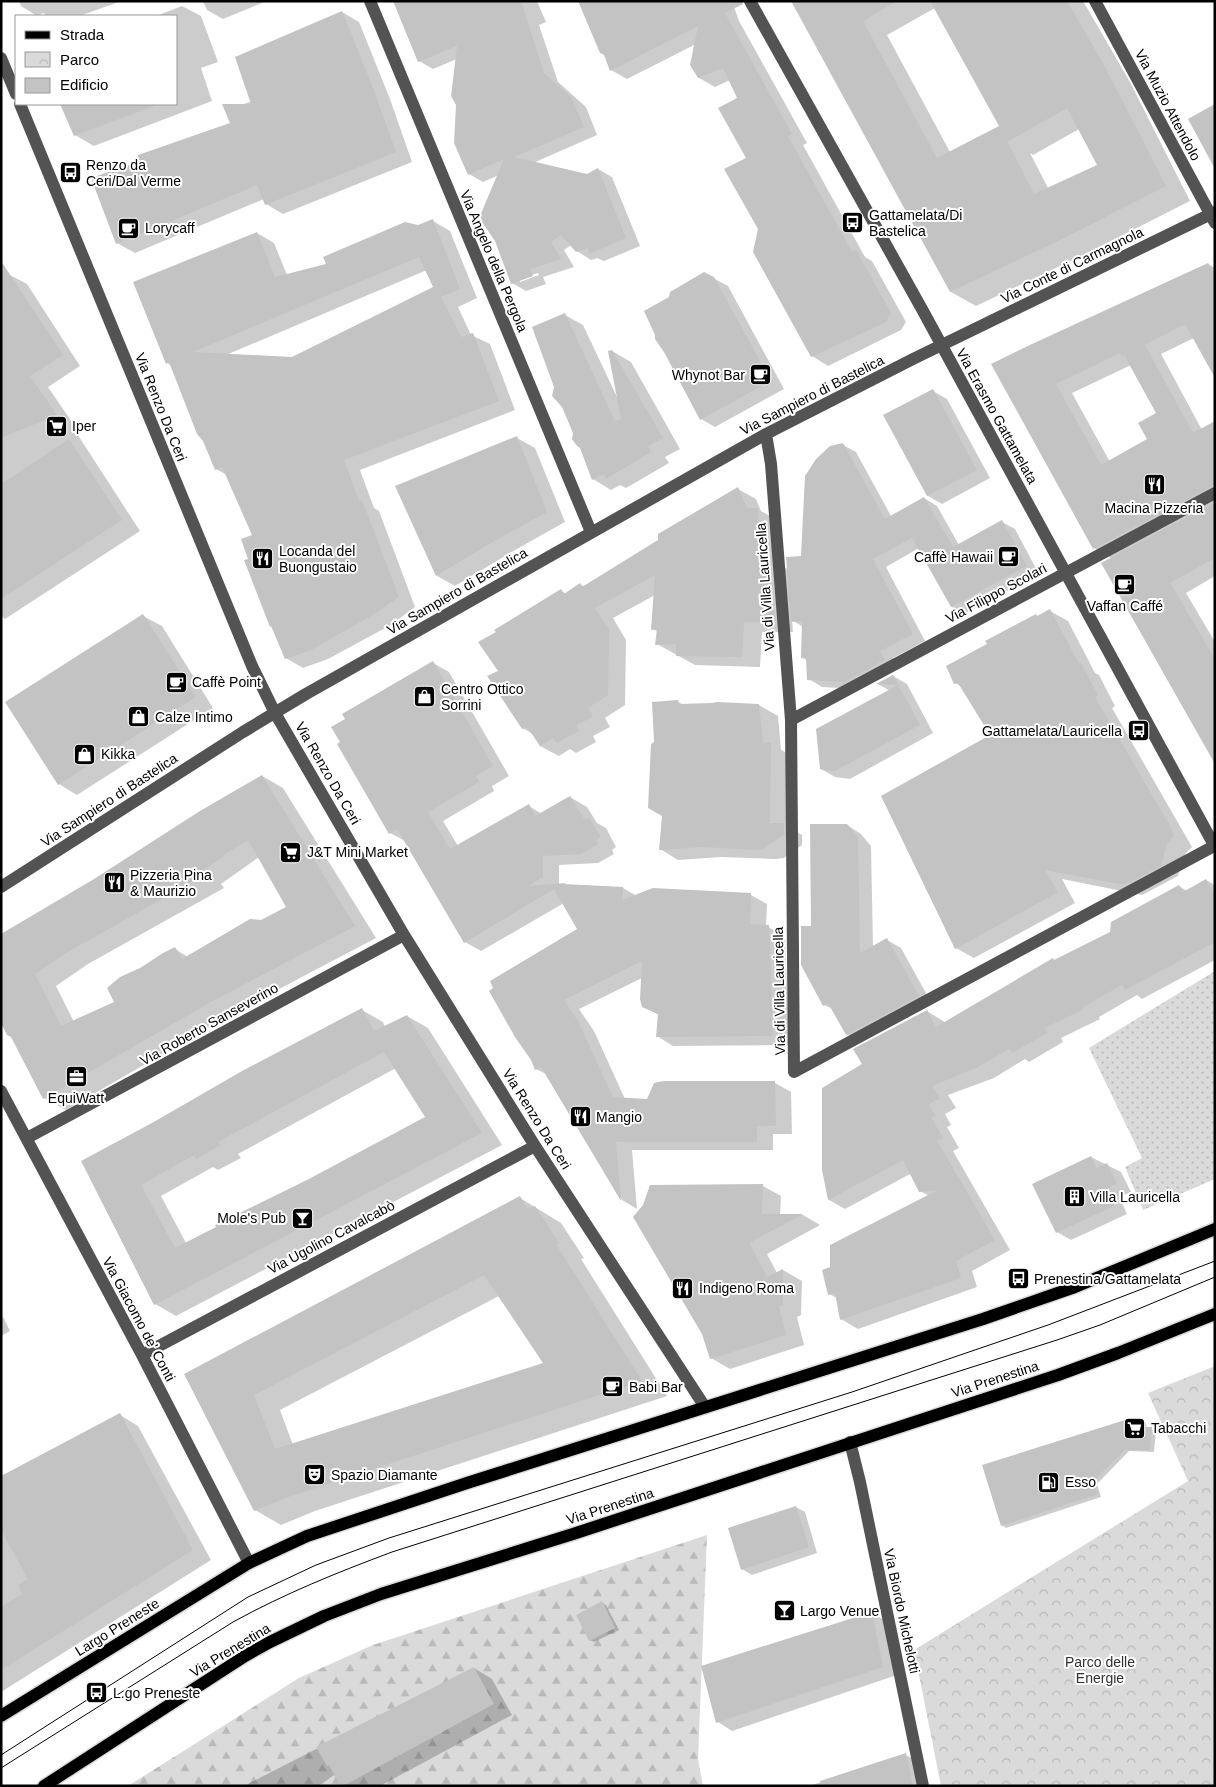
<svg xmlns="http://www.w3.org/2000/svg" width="1216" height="1787" font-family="Helvetica,sans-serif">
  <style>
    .forest { fill: url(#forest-firs) }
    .park { fill: url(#park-crowns) }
    .garden { fill: url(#garden-dots) }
    .shadow { fill: #0003; fill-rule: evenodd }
    .building { fill: #c3c3c3; fill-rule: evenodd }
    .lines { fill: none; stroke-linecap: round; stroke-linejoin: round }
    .major-casing { stroke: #dbdbdb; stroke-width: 15 }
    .minor { stroke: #535353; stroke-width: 12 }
    .major { stroke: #000; stroke-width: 12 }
    .tram { stroke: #000; stroke-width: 1 }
    .labels { text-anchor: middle; stroke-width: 4; stroke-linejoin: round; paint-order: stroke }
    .street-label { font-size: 14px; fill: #000; stroke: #fff }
    .poi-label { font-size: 14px; fill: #000; stroke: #fff; text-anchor: start }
    .park-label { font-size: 14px; fill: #313131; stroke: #fff }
  </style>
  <defs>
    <pattern id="forest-firs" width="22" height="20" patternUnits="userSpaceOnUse" patternTransform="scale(1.25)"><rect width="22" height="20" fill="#dadada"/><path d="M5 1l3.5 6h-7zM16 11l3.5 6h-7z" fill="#b9b9b9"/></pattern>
    <pattern id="park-crowns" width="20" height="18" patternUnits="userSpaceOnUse" patternTransform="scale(1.25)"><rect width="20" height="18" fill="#dadada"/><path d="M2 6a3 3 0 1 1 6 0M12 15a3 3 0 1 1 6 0" fill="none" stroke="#b9b9b9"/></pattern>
    <pattern id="garden-dots" width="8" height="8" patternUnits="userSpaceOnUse" patternTransform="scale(1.25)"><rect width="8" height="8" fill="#dadada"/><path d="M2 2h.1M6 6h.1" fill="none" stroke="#b9b9b9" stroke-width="1.8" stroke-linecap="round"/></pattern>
  </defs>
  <rect width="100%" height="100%" fill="#fff"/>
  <path class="forest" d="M707,1535L698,1759L703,1786H128L299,1678L373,1645Z"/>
  <path class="park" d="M1215,1366V1786H941L914,1650L1188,1481L1148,1393Z"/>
  <path class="garden" d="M1215,971V1179L1143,1210L1125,1167L1142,1158L1089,1048Z"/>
  <path class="shadow" d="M19,1H122L79,16H48L43,13L37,16L21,6Z
    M203,1H267L223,19L207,10Z
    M395,1H537L546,22L539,25L558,82L586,107L597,135L533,163L587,175L598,169L612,177L640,246L604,261L597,258L591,260L577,251L571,245L564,250L574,267L543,277L546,284L526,291L512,283L499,175L483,182L469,174L457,59L433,69L419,61ZM538,273L539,275L520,282V279Z
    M732,1L739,21L807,143L803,145L865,257L872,261L906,322L901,330L828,366L812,356L759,229L739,99L730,80L715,87L699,78L696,44L627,79L611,70Z
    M793,1H1083L1130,82L1190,201L1085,254L976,306L951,292ZM935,8L1000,127L950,152L887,35ZM1079,129L1099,165L1048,188L1030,153L1033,155Z
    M182,6L201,16L218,62L201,68L212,101L94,146L75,135L61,104H176V16H156Z
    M342,12L359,22L390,99L412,162L283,214L266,204L264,199L135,253L117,243L232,124L226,111L252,101Z
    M433,221L450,231L477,298L458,307L471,335L490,344L515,410L360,470L374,508L379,511L415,607L389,626L328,659L303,668L286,658L273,627L271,626L250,560L254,535L227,475L216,469L172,366L167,363L257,233L274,243L287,275L327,265ZM427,270L435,288L292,359L226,355Z
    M1208,264L1215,268V376L1194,338L1161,354L1202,430L1215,423V576L1186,593L1215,642V761L1112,559L1094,548L992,365ZM1131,365L1157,414L1149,440L1110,462L1072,393Z
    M8,274L27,284L80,366L48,387L74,425L72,426L140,531L5,619L1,616V278Z
    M713,278L728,286L784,389L715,427L701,419Z
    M565,315L583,325L618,399L612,351L631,362L680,449L665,457L669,463L626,488L620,485L611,490L593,479L574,433Z
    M933,391L947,399L990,478L942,504L928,496L885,416Z
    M517,438L535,448L565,522L515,550L455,586L437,576Z
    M843,445L856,452L891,516L924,498L937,506L959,545L1002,522L1015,529L1039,574L964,614L952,607L919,548L886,567L925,641L893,658L898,668L858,689L822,687L809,679L807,660L802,658L803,627L792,620L793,632H762L760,667L695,665L657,644L658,632L653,629L655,595L613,618L626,640L625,705L605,718L610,727L593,736L596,742L576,753L570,749L559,756L540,746L534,735L523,728L499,672L561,591L567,594L580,584L585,587L738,489L756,499L761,511L775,519L777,563L789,570L802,557Z
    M1050,611L1068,621L1095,673L1099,675L1115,706L1112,708L1192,847L1185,854L1178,876L1142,895L1062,879L1075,903L974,958L956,948L992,736L961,686L955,683L1038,617Z
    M143,616L162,626L213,708L77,795L59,784Z
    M433,663L449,672L509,776L492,786L494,791L443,821L458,846L529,806L542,814L570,797L587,807L597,823L606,828L616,847L612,850L614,854L598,863L559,865V885L623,888L637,896L751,895L767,904L766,926L785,936L789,1045L673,1046L657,1036L659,1015L643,1006L642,978L579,1009L594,1031L625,1099L648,1101L775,1083L791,1092L792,1134H773V1150H632L637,1209L622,1200L548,1075L536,1069L579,929L564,903L481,951L465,942L407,842L390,833Z
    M893,676L907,684L933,733L850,779L835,777L821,769L890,691L878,684Z
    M678,702L684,705H759L778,716L781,750L789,754L788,827L802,835V845L784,858L775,859L721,857L678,860L660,849L664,816L656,743Z
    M262,776L283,788L376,938L230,1015L66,1110L44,1098L12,1037L1,1020L95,880ZM259,857L288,907L188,957L175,949L141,969L116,1003L74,1022L56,986L88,964L224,888L221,884Z
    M847,825L861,834L871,846L873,947L887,940L901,948L932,1004L860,1042L846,1034L833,1009L824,1005L812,928Z
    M1206,880L1215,885V960L1142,999L1137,995L1099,1017L1100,1019L1061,1038L1063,1042L1029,1062L1025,1059L994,1078L948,1095L956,1108L945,1114L951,1125L947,1127L959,1148L953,1151L1010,1250L972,1271L977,1287L858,1329L841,1319L837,1298L829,1294L832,1268L929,1196L920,1191L912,1173L845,1209L829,1200L823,1170L863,1065L927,1011L943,1021L945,1023L1056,961L1111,933L1179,886L1187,891Z
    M362,1010L383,1022L385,1027L407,1016L428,1028L502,1145L176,1316L155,1304L82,1161ZM396,1068L427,1117L308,1181L186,1243L161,1196L213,1167L218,1170L241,1158L238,1154Z
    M1091,1157L1121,1172L1131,1192L1119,1197L1127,1214L1071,1240L1057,1232Z
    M763,1186L781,1196L780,1215H803L820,1225L767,1254L777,1273L783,1270L802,1281L801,1315L797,1317L804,1345L730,1369L711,1358Z
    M520,1198L561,1223L584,1258L581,1259L667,1396L315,1511L281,1525L255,1510L186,1374ZM499,1296L545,1364L293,1445L280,1410Z
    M1,1313L10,1331L1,1336Z
    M120,1415L138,1426L211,1560L1,1692V1478Z
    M1141,1420L1146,1423L1147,1428L1156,1431L1154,1452L1129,1451L1097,1484L1101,1497L1006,1528L1002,1525Z
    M796,1507L805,1512L817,1553L752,1575L742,1569Z
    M602,1603L606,1605L619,1630L594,1642L590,1640Z
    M872,1613L886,1621L897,1675L732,1731L718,1722Z
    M474,1668L492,1679L512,1715L380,1786H341L334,1775L319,1786H244Z
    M906,1755L920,1763L925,1786H809Z"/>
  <path class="building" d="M393,1H521L544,73L572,98L584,127L514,157L587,174L598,168L626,238L589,254L588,248L576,252L561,235L551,242L561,259L530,269L533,276L511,284L495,241L484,225L480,216L504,159L468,175L454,143L456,105L451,96L457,46L418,62Z
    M578,1H742L743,4L725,13L792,134L788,136L852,252L856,250L891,313L886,322L811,357L753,252L758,229L724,169L746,158L718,108L737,98L723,68L698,78L690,65L698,26L610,71L604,55L600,53Z
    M791,1H897L863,21L937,158L999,126L930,1H1067L1105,67L1166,186L1060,240L950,292ZM1067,108L1097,165L1034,194L999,126L1007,142Z
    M342,11L373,88L396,152L265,205L257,185L116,244L91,178L139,161L138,155L230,123L222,104H251L235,57Z
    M60,104H154V106L74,136Z
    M1215,104V169L1188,119Z
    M433,219L460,289L441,297L461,337L473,333L499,401L344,460L359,501L362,500L399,597L371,616L311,650L285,659L271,626L270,627L244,560L248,559L241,539L252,535L222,467L215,470L203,441L197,434L169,362L166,364L133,282L257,232L275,277L326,264L323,257L405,222L418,225ZM419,257L433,287L292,357L193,352Z
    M1,261L63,355L30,376L57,415L1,438Z
    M1208,263L1215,275V378L1185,324L1145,345L1193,433L1215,421V485L1093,549L991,364L1032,344ZM1120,353L1122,357L1124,355L1156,413L1138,423L1147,439L1101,465L1056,384Z
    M704,272L714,277L771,381L700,420L664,352L655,339V335L644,311L669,297L670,292Z
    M565,313L615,421L621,419L608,351L612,350L663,438L648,446L651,452L606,479L604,474L592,480L580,448L577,446L572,439L573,433L562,407L552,396L554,387L532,327Z
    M933,389L977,470L927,496L883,415Z
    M517,436L547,512L496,540L436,576L395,486Z
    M69,439L122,520L1,599V484Z
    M843,443L885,519L924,497L953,547L1002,520L1027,566L951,607L912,538L873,559L913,634L880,651L885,660L844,682L807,680L806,658H801L802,621L791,622L786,557L801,556L805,476L816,459L830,446Z
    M738,487L747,508H758L760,558L770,557L775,622H744L742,657L676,656V644L655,645L657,629L651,630L655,575L595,608L609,629L608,695L588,708L593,717L576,725L579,731L557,743L553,738L540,746L528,728L522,729L487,676L498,671L478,642L496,632L494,630L561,589L564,594L580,583L582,587L658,540V534Z
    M1215,502V558L1170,583L1215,659V764L1101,563Z
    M1050,609L1079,664L1081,663L1098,695L1095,697L1171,828L1174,836L1167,844L1161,866L1124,885L1045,870L1058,892L955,949L881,796L990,735L958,683L954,684L946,666L987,644L985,641L1036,614L1037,616Z
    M143,614L196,697L58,785L5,702Z
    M433,661L493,766L476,776L479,782L428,812L450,849L529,804L535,816L570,796L585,820L589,818L601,837L596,840L598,844L581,854L543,856V877L528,886L566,883L564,884L623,887L622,900L653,888L751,893L750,924L769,925L773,1036L656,1037L658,1014L642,1007L640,999L642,961L564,1000L578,1021L613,1097L647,1099L654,1083L664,1081H775L776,1126H757V1142H649V1140L648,1142H616L621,1201L541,1067L535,1070L531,1060L515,1037L489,991L493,988L490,981L577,929L554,889L464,943L397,829L389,834L337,744L340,742L331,727L345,719L342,714Z
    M893,675L920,725L835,771L820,769L816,729L898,685L876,684Z
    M678,700L679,704L712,703L717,702L759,704L763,743L771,742L770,823H784V834L765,848L756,850L702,847L659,850L662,816L648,808L651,744L654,742L652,702Z
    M262,775L355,926L209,1003L43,1099L11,1037L7,1035L1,1023V934L94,879L200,811ZM248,840L286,907L261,920L250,919L182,959L175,947L163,953L140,968L120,977L107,988L114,1002L61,1026L35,974L66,953L203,876L200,872L222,858L225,854Z
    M810,824H847L858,837L860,953L887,938L919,996L846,1035L828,1003L823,1006L801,965V926H811Z
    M1206,879L1215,894V942L1125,990L1122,985L1083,1007L1084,1009L1045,1028L1047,1033L1012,1053L1009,1049L976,1068L932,1086L940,1098L929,1104L935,1116L931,1117L943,1138L937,1141L995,1240L956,1261L961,1278L840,1320L835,1293L828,1295L822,1270L830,1267V1245L938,1190L919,1192L903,1160L828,1200L822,1170V1088L862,1064L853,1049L927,1010L936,1027L1053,958L1054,960L1110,932L1111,922L1179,885L1183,892Z
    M362,1008L374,1031L407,1015L482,1133L154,1305L81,1161L152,1123L242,1071ZM384,1052L425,1117L307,1180L215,1225L216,1227L175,1248L141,1185L194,1155L196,1159L221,1145L218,1142Z
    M1091,1156L1096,1168L1107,1163L1117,1184L1106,1189L1114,1206L1056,1233L1032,1184Z
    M763,1184L762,1214H803L749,1243L767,1277L783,1269V1305L779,1306L786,1335L710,1359L702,1334L633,1217L643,1205L650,1185Z
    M520,1196L527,1209L535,1206L559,1243L556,1244L642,1381L288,1497L254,1511L184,1374ZM484,1275L543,1363L275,1449L254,1395Z
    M120,1413L193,1550L1,1670V1607L22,1594L18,1585L28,1579L1,1530V1476Z
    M1142,1419L1144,1427H1152L1150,1450H1125L1093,1481L1098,1494L1001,1526L982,1465L1125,1420Z
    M796,1506L809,1547L741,1570L728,1528Z
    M602,1601L615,1628L589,1641L576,1615Z
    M872,1612L883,1667L716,1723L701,1666Z
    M474,1667L494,1704L343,1786H340L329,1765L327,1766L316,1747Z
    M906,1753L913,1786H821L820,1781Z"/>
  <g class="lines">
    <defs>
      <path id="major" d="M1,1716L249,1563L307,1536L467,1483L983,1319L1075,1287L1215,1229
        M44,1786L245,1656L270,1642L324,1616L381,1594L573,1534L1058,1375L1118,1353L1215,1314"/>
    </defs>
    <use href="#major" class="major-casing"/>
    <path class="minor" d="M370,1L591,532
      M750,1L923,311L1215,847
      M1095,1L1215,223
      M1,58L16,94
      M20,104L252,666L275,713L404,935L535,1146L705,1407
      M766,434L771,464L791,720L794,1072L1214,846
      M791,720L1215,493
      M1,887L243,732L306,694L766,434L913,359L1215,212
      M1,1091L142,1355L249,1563
      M27,1138L404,935
      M142,1355L535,1146
      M850,1442L860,1482L923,1786"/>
    <use href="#major" class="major"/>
    <path class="tram" d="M1,1755L248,1597L316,1565L389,1538L852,1392L1048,1325L1215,1261
      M1,1768L233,1622C286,1593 336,1573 392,1552L1057,1340L1100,1325L1215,1277"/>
  </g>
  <defs>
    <symbol id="bus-square" viewBox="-11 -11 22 22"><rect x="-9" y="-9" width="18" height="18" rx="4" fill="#000" stroke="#fff"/><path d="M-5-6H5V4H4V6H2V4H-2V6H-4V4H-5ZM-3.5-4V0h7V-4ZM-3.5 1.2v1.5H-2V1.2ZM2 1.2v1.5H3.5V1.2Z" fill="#fff"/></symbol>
    <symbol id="cafe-square" viewBox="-11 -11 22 22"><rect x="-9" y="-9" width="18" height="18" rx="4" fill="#000" stroke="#fff"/><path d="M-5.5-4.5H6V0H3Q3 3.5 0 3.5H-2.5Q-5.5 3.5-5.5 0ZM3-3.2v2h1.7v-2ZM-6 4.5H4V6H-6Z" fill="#fff"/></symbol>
    <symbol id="supermarket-square" viewBox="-11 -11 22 22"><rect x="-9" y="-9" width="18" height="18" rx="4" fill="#000" stroke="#fff"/><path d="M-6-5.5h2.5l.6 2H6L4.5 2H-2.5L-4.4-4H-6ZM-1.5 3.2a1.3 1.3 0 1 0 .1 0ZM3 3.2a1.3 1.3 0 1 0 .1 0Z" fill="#fff"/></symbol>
    <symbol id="restaurant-square" viewBox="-11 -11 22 22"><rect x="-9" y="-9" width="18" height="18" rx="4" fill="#000" stroke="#fff"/><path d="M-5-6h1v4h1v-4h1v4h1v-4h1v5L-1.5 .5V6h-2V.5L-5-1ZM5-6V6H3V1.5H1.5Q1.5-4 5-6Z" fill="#fff"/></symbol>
    <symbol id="shop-square" viewBox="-11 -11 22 22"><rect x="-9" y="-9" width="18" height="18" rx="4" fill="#000" stroke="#fff"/><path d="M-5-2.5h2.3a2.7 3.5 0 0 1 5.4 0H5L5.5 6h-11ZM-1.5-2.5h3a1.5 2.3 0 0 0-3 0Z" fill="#fff"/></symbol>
    <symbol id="office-square" viewBox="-11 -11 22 22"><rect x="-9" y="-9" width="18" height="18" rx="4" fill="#000" stroke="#fff"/><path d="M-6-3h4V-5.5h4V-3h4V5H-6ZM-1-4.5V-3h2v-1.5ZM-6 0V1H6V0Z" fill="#fff"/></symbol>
    <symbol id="building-square" viewBox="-11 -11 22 22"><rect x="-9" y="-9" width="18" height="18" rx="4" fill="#000" stroke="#fff"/><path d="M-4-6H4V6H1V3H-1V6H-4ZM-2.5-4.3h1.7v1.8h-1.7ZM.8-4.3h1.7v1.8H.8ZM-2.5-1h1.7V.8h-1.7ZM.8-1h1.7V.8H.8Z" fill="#fff"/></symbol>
    <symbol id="bar-square" viewBox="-11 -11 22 22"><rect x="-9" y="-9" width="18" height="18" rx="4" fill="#000" stroke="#fff"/><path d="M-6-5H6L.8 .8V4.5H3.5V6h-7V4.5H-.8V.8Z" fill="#fff"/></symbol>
    <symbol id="theatre-square" viewBox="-11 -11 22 22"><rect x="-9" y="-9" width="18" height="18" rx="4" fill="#000" stroke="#fff"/><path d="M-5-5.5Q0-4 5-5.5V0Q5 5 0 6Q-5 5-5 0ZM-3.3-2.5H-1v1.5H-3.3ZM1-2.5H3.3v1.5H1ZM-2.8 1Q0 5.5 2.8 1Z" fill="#fff"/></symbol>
    <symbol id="fuel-square" viewBox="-11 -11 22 22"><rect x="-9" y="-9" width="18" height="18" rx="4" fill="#000" stroke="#fff"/><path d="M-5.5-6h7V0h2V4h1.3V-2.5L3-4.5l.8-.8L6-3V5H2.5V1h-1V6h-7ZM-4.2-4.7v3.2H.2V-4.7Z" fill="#fff"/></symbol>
  </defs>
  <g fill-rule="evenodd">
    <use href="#bus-square" x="58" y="160" width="25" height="25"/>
    <use href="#bus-square" x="840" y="210" width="25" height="25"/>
    <use href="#cafe-square" x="116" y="216" width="25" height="25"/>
    <use href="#cafe-square" x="748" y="362" width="25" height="25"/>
    <use href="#supermarket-square" x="44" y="414" width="25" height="25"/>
    <use href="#restaurant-square" x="1142" y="472" width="25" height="25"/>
    <use href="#cafe-square" x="996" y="544" width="25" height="25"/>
    <use href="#restaurant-square" x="250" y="546" width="25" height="25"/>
    <use href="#cafe-square" x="1112" y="572" width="25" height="25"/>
    <use href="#cafe-square" x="164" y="670" width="25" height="25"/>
    <use href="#shop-square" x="412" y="684" width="25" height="25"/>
    <use href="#shop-square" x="126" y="704" width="25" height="25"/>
    <use href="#bus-square" x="1126" y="718" width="25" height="25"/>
    <use href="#shop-square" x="72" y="742" width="25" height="25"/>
    <use href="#supermarket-square" x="278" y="840" width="25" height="25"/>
    <use href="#restaurant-square" x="102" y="870" width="25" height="25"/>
    <use href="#office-square" x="64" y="1064" width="25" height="25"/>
    <use href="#restaurant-square" x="568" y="1104" width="25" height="25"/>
    <use href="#building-square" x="1062" y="1184" width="25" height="25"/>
    <use href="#bar-square" x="290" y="1206" width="25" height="25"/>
    <use href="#bus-square" x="1006" y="1266" width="25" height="25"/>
    <use href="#restaurant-square" x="670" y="1276" width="25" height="25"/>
    <use href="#cafe-square" x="600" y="1374" width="25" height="25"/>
    <use href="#supermarket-square" x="1122" y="1416" width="25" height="25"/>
    <use href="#theatre-square" x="302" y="1462" width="25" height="25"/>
    <use href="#fuel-square" x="1036" y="1470" width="25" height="25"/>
    <use href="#bar-square" x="772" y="1598" width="25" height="25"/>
    <use href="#bus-square" x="84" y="1680" width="25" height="25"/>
  </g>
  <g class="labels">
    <g class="street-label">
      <text transform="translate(1168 105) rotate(62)" y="5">Via Muzio Attendolo</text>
      <text transform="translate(494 261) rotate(67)" y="5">Via Angelo della Pergola</text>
      <text transform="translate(1072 265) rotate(-26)" y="5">Via Conte di Carmagnola</text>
      <text transform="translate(812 395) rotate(-27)" y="5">Via Sampiero di Bastelica</text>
      <text transform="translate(161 407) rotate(68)" y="5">Via Renzo Da Ceri</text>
      <text transform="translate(997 416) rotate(61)" y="5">Via Erasmo Gattamelata</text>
      <text transform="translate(765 587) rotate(-94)" y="5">Via di Villa Lauricella</text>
      <text transform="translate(457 591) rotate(-30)" y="5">Via Sampiero di Bastelica</text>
      <text transform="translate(996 593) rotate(-28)" y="5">Via Filippo Scolari</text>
      <text transform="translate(328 773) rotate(60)" y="5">Via Renzo Da Ceri</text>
      <text transform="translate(109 800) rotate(-33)" y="5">Via Sampiero di Bastelica</text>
      <text transform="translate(779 991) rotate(-91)" y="5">Via di Villa Lauricella</text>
      <text transform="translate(209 1024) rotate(-29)" y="5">Via Roberto Sanseverino</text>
      <text transform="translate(537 1119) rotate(58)" y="5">Via Renzo Da Ceri</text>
      <text transform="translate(331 1237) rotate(-28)" y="5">Via Ugolino Cavalcabò</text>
      <text transform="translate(139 1319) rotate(62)" y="5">Via Giacomo de' Conti</text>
      <text transform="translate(995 1379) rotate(-18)" y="5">Via Prenestina</text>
      <text transform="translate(610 1506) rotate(-18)" y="5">Via Prenestina</text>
      <text transform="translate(902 1611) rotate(78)" y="5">Via Biordo Michelotti</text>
      <text transform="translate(117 1627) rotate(-32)" y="5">Largo Preneste</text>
      <text transform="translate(230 1650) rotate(-31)" y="5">Via Prenestina</text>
    </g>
    <g class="poi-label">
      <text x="86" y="170">Renzo da<tspan x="86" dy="16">Ceri/Dal Verme</tspan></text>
      <text x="869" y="220">Gattamelata/Di<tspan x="869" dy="16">Bastelica</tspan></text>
      <text x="145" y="233">Lorycaff</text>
      <text x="745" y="380" text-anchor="end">Whynot Bar</text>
      <text x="72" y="431">Iper</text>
      <text x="1154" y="513" text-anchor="middle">Macina Pizzeria</text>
      <text x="279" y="556">Locanda del<tspan x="279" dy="16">Buongustaio</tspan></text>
      <text x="993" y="562" text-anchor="end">Caffè Hawaii</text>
      <text x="1125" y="611" text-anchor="middle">Vaffan Caffé</text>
      <text x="192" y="687">Caffè Point</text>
      <text x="441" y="694">Centro Ottico<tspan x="441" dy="16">Sorrini</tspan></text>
      <text x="155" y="722">Calze Intimo</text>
      <text x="1122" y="736" text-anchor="end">Gattamelata/Lauricella</text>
      <text x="101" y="759">Kikka</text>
      <text x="307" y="857">J&amp;T Mini Market</text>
      <text x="130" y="880">Pizzeria Pina<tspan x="130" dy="16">&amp; Maurizio</tspan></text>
      <text x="76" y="1103" text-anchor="middle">EquiWatt</text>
      <text x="596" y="1122">Mangio</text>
      <text x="1090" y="1202">Villa Lauricella</text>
      <text x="286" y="1223" text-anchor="end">Mole's Pub</text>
      <text x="1034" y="1284">Prenestina/Gattamelata</text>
      <text x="699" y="1293">Indigeno Roma</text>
      <text x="629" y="1392">Babi Bar</text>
      <text x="1151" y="1433">Tabacchi</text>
      <text x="331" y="1480">Spazio Diamante</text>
      <text x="1065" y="1487">Esso</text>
      <text x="800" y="1616">Largo Venue</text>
      <text x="113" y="1698">L.go Preneste</text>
    </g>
    <g class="park-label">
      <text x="1100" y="1667">Parco delle<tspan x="1100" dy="16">Energie</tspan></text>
    </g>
  </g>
  <rect width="1216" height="1787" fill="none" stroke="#000000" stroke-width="5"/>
  <rect x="15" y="15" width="162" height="90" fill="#ffffff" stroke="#999999"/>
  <rect x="25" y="31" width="25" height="8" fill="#000000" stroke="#999999"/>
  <text x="60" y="40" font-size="15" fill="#000000">Strada</text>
  <rect x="25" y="52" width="25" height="15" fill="url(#park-crowns)" stroke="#999999"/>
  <text x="60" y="65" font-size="15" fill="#000000">Parco</text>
  <rect x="25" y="78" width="25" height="15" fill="#c3c3c3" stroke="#999999"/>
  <text x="60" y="90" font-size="15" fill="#000000">Edificio</text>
</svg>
